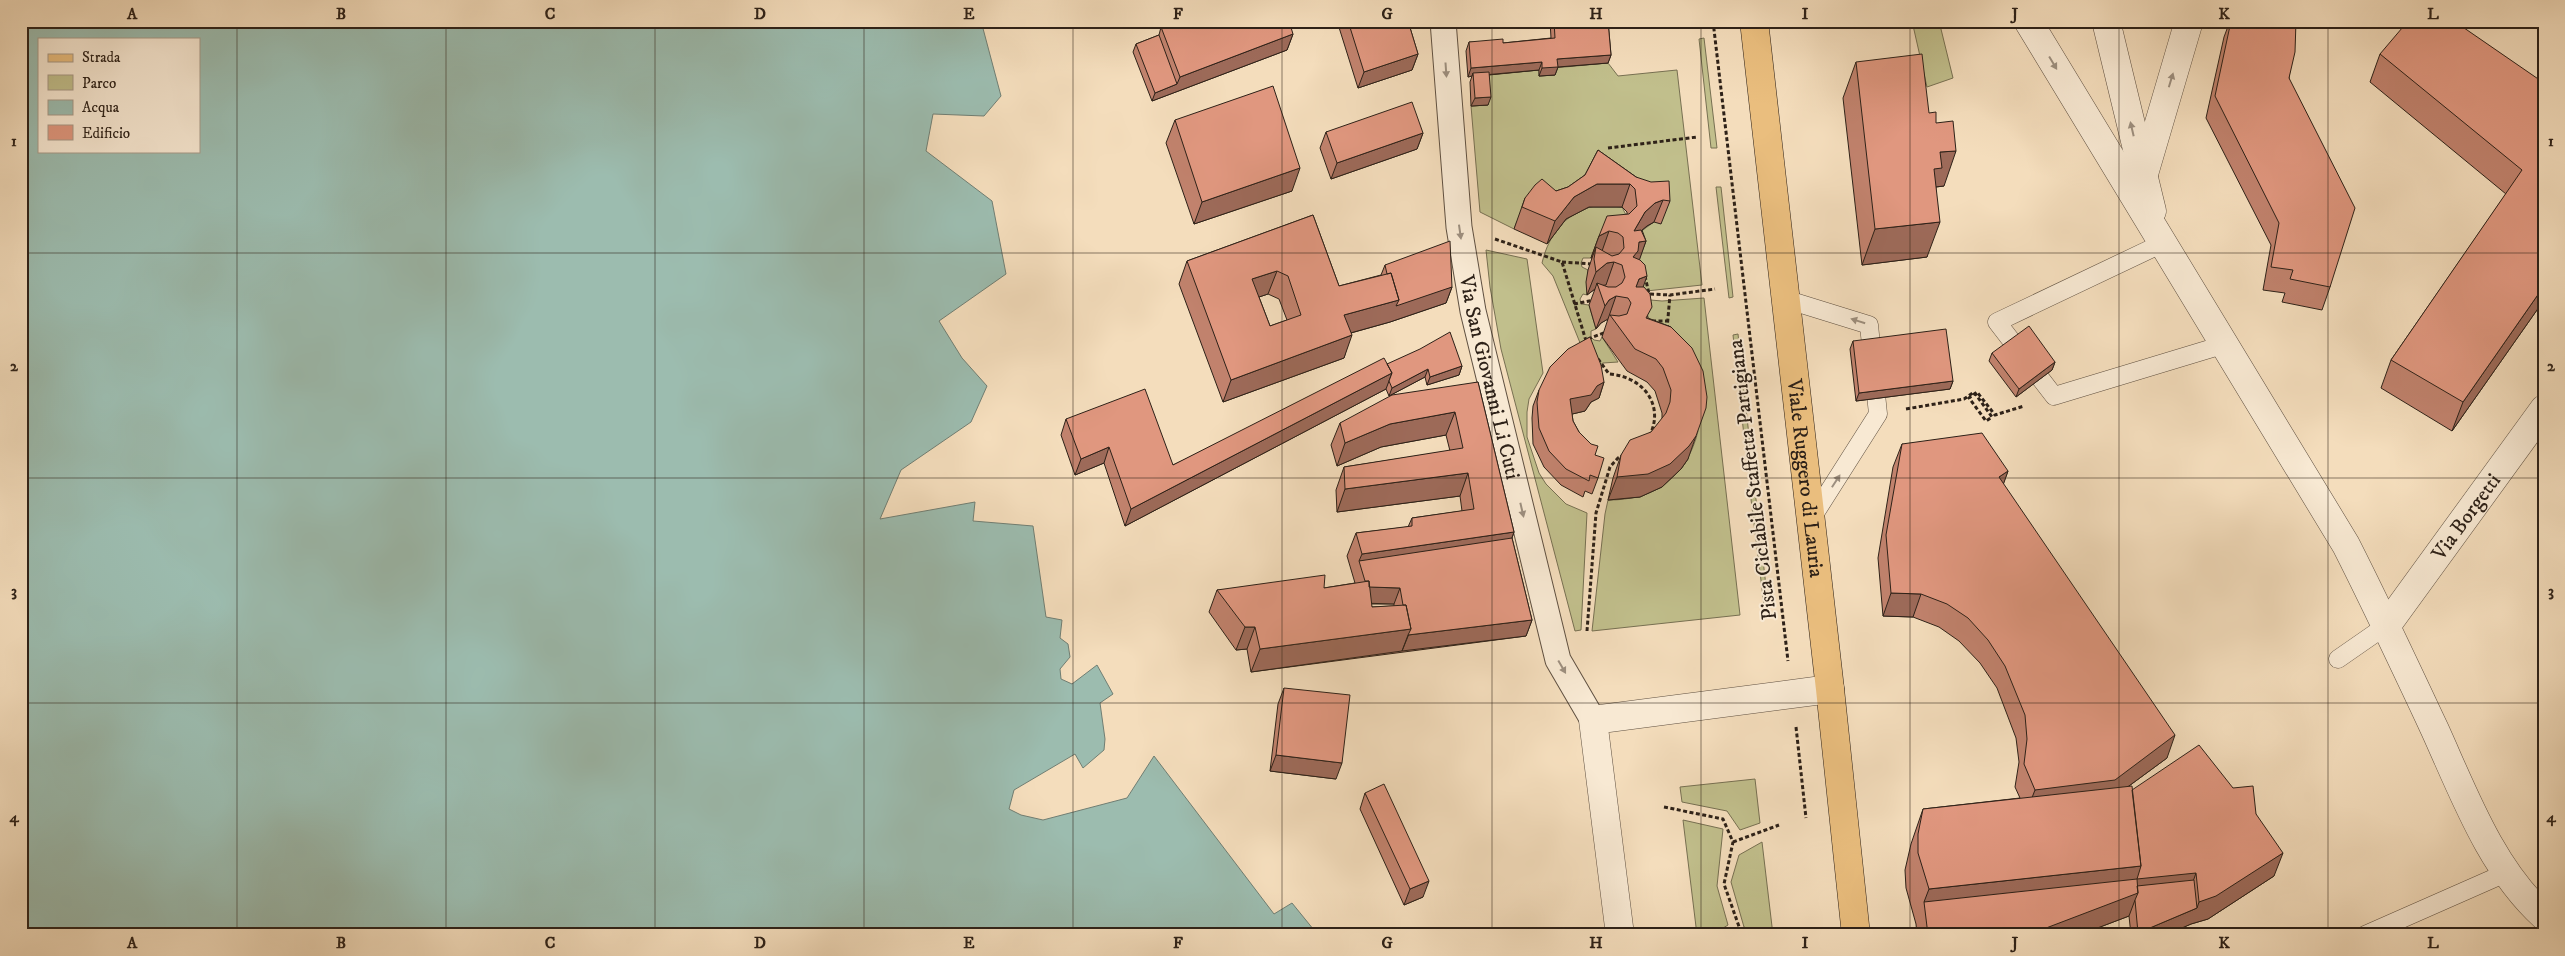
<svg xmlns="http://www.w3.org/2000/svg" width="2565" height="956" font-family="'IM FELL DW Pica',serif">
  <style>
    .green { fill: #c1bf8c; stroke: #777052 }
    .water { fill: #9cbcaf; stroke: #707e73; fill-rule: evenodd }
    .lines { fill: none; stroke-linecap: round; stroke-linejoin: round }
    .service-casing { stroke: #5f5041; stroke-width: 19 }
    .pedestrian-casing { stroke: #5f5041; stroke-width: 27 }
    .minor-casing { stroke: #5f5041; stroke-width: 29 }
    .primary-casing { stroke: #2d2118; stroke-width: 29 }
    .path { stroke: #2d2118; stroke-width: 3; stroke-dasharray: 4 2.5; stroke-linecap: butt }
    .service { stroke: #f8e9d3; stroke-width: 18 }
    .pedestrian { stroke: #f8e9d3; stroke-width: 25 }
    .minor { stroke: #f8e9d3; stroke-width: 28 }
    .primary { stroke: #eabe7e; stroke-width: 28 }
    .wall { fill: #c1826d; stroke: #2d2118; fill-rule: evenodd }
    .shaded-wall { fill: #9d6a59; stroke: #2d2118 }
    .building { fill: #e0977f; stroke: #2d2118; fill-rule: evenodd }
    .oneway { fill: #9d8f7f }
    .grid { fill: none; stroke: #2d2118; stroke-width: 1; stroke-opacity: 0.55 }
    .labels { text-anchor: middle; stroke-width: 4; stroke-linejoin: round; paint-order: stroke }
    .street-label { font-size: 21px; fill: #2d2118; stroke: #f8e9d3 }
    .neatline { fill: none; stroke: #2d2118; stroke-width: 2 }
    .grid-label { font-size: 16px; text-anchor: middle; font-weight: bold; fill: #2d2118 }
  </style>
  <rect width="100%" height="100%" fill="#f4ddbc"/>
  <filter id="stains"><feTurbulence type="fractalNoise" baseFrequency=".004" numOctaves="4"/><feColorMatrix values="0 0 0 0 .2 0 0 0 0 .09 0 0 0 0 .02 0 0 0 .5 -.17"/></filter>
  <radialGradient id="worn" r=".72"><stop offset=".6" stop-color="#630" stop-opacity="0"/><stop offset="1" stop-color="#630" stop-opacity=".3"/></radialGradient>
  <path class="green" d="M1912,21H1939L1953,78L1927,87Z
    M1704,38L1717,148H1711L1699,39Z
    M1608,63L1618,76L1677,70L1702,285L1637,292L1636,235L1654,222L1608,184L1517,221L1514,229L1480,212L1471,106L1487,105L1486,75L1539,70V76L1554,75V68Z
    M1716,187H1721L1733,297L1729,298Z
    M1601,205L1622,207L1628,219L1599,239L1591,258H1583L1581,263L1582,267L1588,270L1587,295L1583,294L1580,299L1581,304L1589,305L1596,329L1591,331V337L1594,340L1600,341L1602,337L1618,362L1603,363L1591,370L1553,276L1542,263C1549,233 1568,209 1601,205Z
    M1486,250L1527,259L1543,373L1529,399L1527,412V437L1539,473L1546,484L1566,504L1587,513L1581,630L1575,631L1501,349L1490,287Z
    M1704,298L1740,615L1592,631L1605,514L1608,500C1653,501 1688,475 1698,431L1655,346L1639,299L1662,301Z
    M1738,334L1750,445H1745L1733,335Z
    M1754,482L1769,612L1765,613L1749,483Z
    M1755,779L1760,823L1740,830L1727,811L1682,802L1680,787Z
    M1683,820L1723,829L1717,886L1728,925L1712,935H1697Z
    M1762,842L1773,935H1764L1744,927L1731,882L1739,855Z"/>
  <path class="water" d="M21,21H981L1001,96L984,116L933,114L926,151L992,201L1006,274L939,321L962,358L987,386L971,422L901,470L880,519L975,502L973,521L1033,526L1046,617L1062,620L1060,638L1068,644L1070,657L1060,669L1061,679L1072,684L1097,665L1113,694L1100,703L1105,739L1104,750L1083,768L1075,754L1014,790L1009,809L1021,815L1043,820L1127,798L1154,756L1274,914L1292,903L1318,935H21ZM39,39H199V151H39Z"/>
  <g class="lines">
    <defs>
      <path id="service" d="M2161,244L1997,322L2054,396L2226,344
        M1785,299L1869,325L1878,414L1810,521
        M2338,659L2387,625
        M2365,935L2508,872"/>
      <g id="pedestrian">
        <path id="s1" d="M1443,21L1459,227L1473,311L1558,660L1593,720"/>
      </g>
      <g id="minor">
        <path d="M2028,21L2346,545C2377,606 2406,668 2435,730C2464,794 2491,868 2544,916"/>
        <path d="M2106,21L2152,211"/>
        <path d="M2144,174L2189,21"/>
        <path id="s2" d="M2387,625L2544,409"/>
        <path d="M1620,935L1593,720L1830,689"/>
      </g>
      <g id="primary">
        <path id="s3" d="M1754,21L1830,689L1856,935"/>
      </g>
    </defs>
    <use href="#service" class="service-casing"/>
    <use href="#pedestrian" class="pedestrian-casing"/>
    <use href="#minor" class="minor-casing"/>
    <use href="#primary" class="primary-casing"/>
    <path class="path" d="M1713,21L1788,661
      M1608,148L1697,137
      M1495,239L1562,262L1587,344
      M1562,262L1593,264
      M1645,276L1649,294L1670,295L1715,289
      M1574,304L1594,300
      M1652,321H1669
      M1667,329L1670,295
      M1588,339L1606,332
      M1598,359L1609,374C1641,376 1665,403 1650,435
      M1906,409L1964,399L1974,392L1992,417L1986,421L1969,398L1977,392L1995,415L2024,406
      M1587,631L1596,513L1610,467L1618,458L1625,455
      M1796,727L1806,818
      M1664,807L1723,819L1733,842L1724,884L1742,935
      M1733,842L1779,825
      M1728,935L1740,929"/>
    <use href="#service" class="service"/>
    <use href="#pedestrian" class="pedestrian"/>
    <use href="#minor" class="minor"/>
    <use href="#primary" class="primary"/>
  </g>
  <path class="wall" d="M1337,21H1408L1418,54L1412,70L1358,88Z
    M1550,21H1608L1611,55L1608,63L1558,67L1555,75L1539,76V70L1489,75L1488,105L1471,106L1470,82L1472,76L1468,77L1466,51L1469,42L1503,43L1551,38Z
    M2230,21H2296L2289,78L2330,287L2322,310L2282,302L2285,293L2263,290L2271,245L2206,118L2224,37Z
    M1161,27L1293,34L1287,50L1152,101L1133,52L1136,44L1159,35Z
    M2380,54L2544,83V300L2452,431L2381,388L2391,360L2506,194L2370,82Z
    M1856,62L1944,186L1936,187L1927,257L1862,265L1843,98Z
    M1175,120L1292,191L1194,224L1166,143Z
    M1326,132L1423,133L1417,149L1331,179L1320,148Z
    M1598,150L1670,201L1661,224L1654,222L1647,226L1642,230L1646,241L1639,259L1648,318L1671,327L1688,459L1681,469L1662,487L1640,497L1608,500L1613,478L1621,455L1651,432L1662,419V413L1655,391L1647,382L1627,371L1602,337L1608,319L1601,323L1596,329L1589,305L1595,289L1587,295L1586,282L1588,270L1592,258H1591L1599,236L1627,214V212L1622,207H1589L1566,219L1547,244L1514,229L1525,198L1556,191L1568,187L1585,175Z
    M1313,215L1339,286L1381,275L1385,265L1452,287L1446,303L1390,322L1351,333L1344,358L1223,402L1179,284L1187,261ZM1268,294L1279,299L1287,320L1270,326L1259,297Z
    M1853,341L1953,381L1950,389L1856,401L1850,349Z
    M1992,353L2055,362L2052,370L2016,397L1989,361Z
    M1387,364L1462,366L1459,375L1427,385L1425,377L1389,396L1386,389L1125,526L1104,463L1075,475L1061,435L1066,419L1173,465Z
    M1478,382L1514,532L1512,538L1532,620L1526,636L1251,672L1247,649L1236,650L1209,612L1217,590L1324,588L1355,583L1347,556L1356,533L1408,527L1412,518L1462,511L1460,496L1337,512L1336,490L1344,467L1450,451L1446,435L1381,447L1337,466L1331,445L1340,423ZM1371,604H1394V606L1372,607Z
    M1604,382L1599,398L1591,402L1585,411L1572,414L1573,421L1579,432L1595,455L1598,478L1592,494L1585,491L1583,497L1561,485L1544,467L1533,444L1532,418L1533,406L1539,390Z
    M1902,444L2008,471L2003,484L2167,758L2129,786L2132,790L2233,788L2256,814L2274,876L2208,919L2191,924L2166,935H2131L2129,916L2079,935H1917L1916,924L1906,888L1905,870L1911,844L1923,809L2020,798L2015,787L2019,762L2016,738L1997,688L1980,663L1959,641L1939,627L1913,617L1883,616L1878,558L1893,467Z
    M1284,688L1336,779L1270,771L1278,704Z
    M1365,793L1423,897L1404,905L1360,809Z"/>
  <path class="shaded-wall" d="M1293,34L1287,50L1152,101L1155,93L1177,84L1180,77Z
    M1418,54L1412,70L1358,88L1364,72Z
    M1611,55L1608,63L1558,67L1555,75L1539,76L1542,68L1557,59Z
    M1542,62L1539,70L1473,76V73L1472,76L1468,77L1471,68Z
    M1491,97L1488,105L1471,106L1475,98Z
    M1423,133L1417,149L1331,179L1337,163Z
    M1956,151L1944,186L1935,187L1921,205L1940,152Z
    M1300,168L1292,191L1194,224L1202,202Z
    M1597,184H1630L1622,207H1589L1566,219L1547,244L1555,221L1574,197Z
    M1663,200L1654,222L1647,226L1636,235L1634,231L1645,212L1655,203Z
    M1940,222L1927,257L1862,265L1875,229Z
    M1609,231L1601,254L1596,247L1592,258H1591L1599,236Z
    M1646,241L1638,264L1625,280L1639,242Z
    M1614,262L1606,285L1598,286L1597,283L1595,289L1587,295L1596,272L1607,263Z
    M1277,271L1268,294L1244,302L1252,279Z
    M1647,276L1639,299L1630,301L1639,279Z
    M2544,286V300L2452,431L2463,402Z
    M1452,287L1446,303L1390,322L1336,337L1344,315L1399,300Z
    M1616,296L1608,319L1601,323L1596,329L1605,306L1609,300Z
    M1352,335L1344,358L1223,402L1231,380Z
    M2055,362L2052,370L2016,397L2019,389Z
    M1462,366L1459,375L1427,385L1430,377Z
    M1428,369L1425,377L1389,396L1392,388Z
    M1392,373L1386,389L1125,526L1131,509Z
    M1953,381L1950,389L1856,401L1859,393Z
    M1604,382L1599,398L1591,402L1585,411L1564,416L1570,399Z
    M1455,412L1446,435L1381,447L1337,466L1345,443L1390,424Z
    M1696,436L1688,459L1681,469L1662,487L1640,497L1608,500L1617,477Z
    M1109,447L1104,463L1075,475L1081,459Z
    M2008,471L2000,494L1999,477Z
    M1468,473L1460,496L1337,512L1345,489Z
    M1514,532L1506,554L1359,561L1362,554Z
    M1366,587L1400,588L1394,604L1360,603Z
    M1891,593L1921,594L1913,617L1883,616Z
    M1532,620L1526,636L1402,651L1408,635Z
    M1245,627H1255L1247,649L1236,650Z
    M1411,629L1402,651L1251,672L1260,649Z
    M2175,735L2167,758L2107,802L2026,813L2035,790Z
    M1276,755L1342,763L1336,779L1270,771Z
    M2283,853L2274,876L2208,919L2191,924L2166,935H2137L2138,933L2197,908L2199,902Z
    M2141,866L2196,873L2188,896L2135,900L2129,916L2079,935H2025L1924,902L1929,889Z
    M1429,881L1423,897L1404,905L1410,889Z"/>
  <path class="building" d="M1178,21H1289L1293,34L1180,77L1161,27Z
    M1348,21H1408L1418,54L1364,72Z
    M1554,21H1608L1611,55L1557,59L1558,67L1542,68V62L1471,68L1469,42L1503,39V43L1555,38Z
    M2231,21H2296L2295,52L2289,78L2355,208L2330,287L2290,279L2293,270L2271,267L2279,223L2215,96Z
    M2408,21H2454L2544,83V286L2463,402L2391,360L2522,170L2380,54Z
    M1159,35L1177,84L1155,93L1136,44Z
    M1922,54L1929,113L1936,112V123L1953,121L1956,151L1940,152L1942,168L1934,169L1940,222L1875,229L1856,62Z
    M1489,72L1491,97L1475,98L1473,73Z
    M1273,86L1300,168L1202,202L1175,120Z
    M1412,102L1423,133L1337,163L1326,132Z
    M1598,150L1636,177L1651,182L1669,181L1670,201L1663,200L1655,203L1645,212L1634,231L1641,230L1646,241L1639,242L1638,251L1633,257L1640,260L1645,265L1647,276L1639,279L1636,287H1644L1650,294L1652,307L1646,318L1671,327L1692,348L1703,371L1707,397L1706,408L1696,436L1689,446L1670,464L1648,474L1617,477L1621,455L1630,440L1651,432L1666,413L1670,402L1671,390L1663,368L1656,359L1635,349L1610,315L1619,316L1627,314L1631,303L1628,298L1616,296L1609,300L1605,306L1597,283L1608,287H1616L1622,283L1625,277L1622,265L1614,262L1607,263L1596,272L1594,259L1596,247L1612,256L1619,254L1624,248L1623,237L1618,233L1609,231L1599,236L1607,216L1629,214L1637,206L1635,189L1630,184H1597L1574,197L1555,221L1522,207L1525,198L1535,185L1542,179L1556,191L1568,187L1585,175Z
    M1313,215L1339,286L1391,273L1399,300L1344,315L1352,335L1231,380L1187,261ZM1277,271L1288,276L1301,315L1270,326L1252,279Z
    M1450,241L1452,287L1396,306L1399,300L1391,273L1387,274L1385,265Z
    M2029,326L2055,362L2019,389L1992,353Z
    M1946,329L1953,381L1859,393L1853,341Z
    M1450,332L1462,366L1430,377L1428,369L1392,388L1389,381L1392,373L1387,364L1420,349Z
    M1590,337L1601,365L1604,382L1597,386L1591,395L1570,399L1573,421L1579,432L1591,444L1598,446L1595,455L1604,458L1598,478L1590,475L1589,481L1566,469L1549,451L1539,428L1537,402L1539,390L1550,367L1568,349Z
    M1384,358L1392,373L1131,509L1109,447L1081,459L1066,419L1145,389L1173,465Z
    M1478,382L1514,532L1362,554L1356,533L1412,526V518L1474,509L1468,473L1345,489L1344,467L1463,448L1455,412L1390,424L1345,443L1340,423L1392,395Z
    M1982,433L2008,471L1999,477L2175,735L2115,780L2035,790L2024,764L2027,739L2025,715L2005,666L1988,640L1968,618L1947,604L1921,594L1891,593L1886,535L1902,444Z
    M1512,538L1532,620L1408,635L1411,629L1406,605H1403L1400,588L1369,587V581H1365L1359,561Z
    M1325,575L1324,588L1369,581L1372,607L1406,605L1411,629L1260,649L1255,627H1245L1217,590Z
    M1284,688L1350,695L1342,763L1276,755Z
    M2199,745L2233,788L2253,786L2256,814L2283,853L2216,896L2199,902L2196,873L2137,879L2141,866L2132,790Z
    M1384,784L1429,881L1410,889L1365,793Z
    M2132,786L2141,866L1929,889L1918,853V834L1923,809Z
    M2137,879L2138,893L2033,933L2025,935H1928L1924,902Z
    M2194,880L2197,908L2138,933L2135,900L2138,893L2137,886Z"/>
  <defs><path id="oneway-solid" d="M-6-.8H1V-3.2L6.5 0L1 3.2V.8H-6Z" transform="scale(1.25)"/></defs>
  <g class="oneway">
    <use href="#oneway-solid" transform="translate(2053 63) rotate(59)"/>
    <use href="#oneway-solid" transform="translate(1446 70) rotate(86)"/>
    <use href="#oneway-solid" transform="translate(2171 80) rotate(-73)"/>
    <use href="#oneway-solid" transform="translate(2132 129) rotate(-103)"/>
    <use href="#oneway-solid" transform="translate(1460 232) rotate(82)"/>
    <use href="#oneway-solid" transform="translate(1858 321) rotate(-163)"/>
    <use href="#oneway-solid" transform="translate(1836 481) rotate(-57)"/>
    <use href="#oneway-solid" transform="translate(1522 510) rotate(77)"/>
    <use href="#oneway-solid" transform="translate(1562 667) rotate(60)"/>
  </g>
  <path class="grid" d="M237,21V935M446,21V935M655,21V935M864,21V935M1073,21V935M1282,21V935M1492,21V935M1701,21V935M1910,21V935M2119,21V935M2328,21V935M21,253H2544M21,478H2544M21,703H2544"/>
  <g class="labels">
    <g class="street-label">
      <text dy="7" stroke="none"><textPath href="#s1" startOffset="360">Via San Giovanni Li Cuti</textPath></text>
      <text dy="7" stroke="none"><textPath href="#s3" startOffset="460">Viale Ruggero di Lauria</textPath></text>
      <text transform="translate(1752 480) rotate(-97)" y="7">Pista Ciclabile Staffetta Partigiana</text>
      <text dy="7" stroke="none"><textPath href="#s2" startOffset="134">Via Borgetti</textPath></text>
    </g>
  </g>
  <rect width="2565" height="956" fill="none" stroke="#f4ddbc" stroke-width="55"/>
  <rect x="38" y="38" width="162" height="115" fill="#f8e9d3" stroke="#a79988"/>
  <rect x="48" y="54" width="25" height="8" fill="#eabe7e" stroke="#a79988"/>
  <text x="82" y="62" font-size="15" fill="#2d2118">Strada</text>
  <rect x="48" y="75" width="25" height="15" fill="#c1bf8c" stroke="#a79988"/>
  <text x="82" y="88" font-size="15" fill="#2d2118">Parco</text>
  <rect x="48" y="100" width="25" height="15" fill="#9cbcaf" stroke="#a79988"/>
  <text x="82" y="112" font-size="15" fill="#2d2118">Acqua</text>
  <rect x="48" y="125" width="25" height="15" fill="#e0977f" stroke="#a79988"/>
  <text x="82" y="138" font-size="15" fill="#2d2118">Edificio</text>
  <rect x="28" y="28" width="2510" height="900" class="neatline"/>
  <g class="grid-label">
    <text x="132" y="19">A</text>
    <text x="341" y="19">B</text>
    <text x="550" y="19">C</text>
    <text x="760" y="19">D</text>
    <text x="969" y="19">E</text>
    <text x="1178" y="19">F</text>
    <text x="1387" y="19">G</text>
    <text x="1596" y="19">H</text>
    <text x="1805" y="19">I</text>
    <text x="2015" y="19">J</text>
    <text x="2224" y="19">K</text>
    <text x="2433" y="19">L</text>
    <text x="14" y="146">1</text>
    <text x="2551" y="146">1</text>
    <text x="14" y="371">2</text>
    <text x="2551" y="371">2</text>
    <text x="14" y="596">3</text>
    <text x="2551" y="596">3</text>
    <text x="14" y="822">4</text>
    <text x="2551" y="822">4</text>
    <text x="132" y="948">A</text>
    <text x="341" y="948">B</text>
    <text x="550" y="948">C</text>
    <text x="760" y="948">D</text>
    <text x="969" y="948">E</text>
    <text x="1178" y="948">F</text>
    <text x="1387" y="948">G</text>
    <text x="1596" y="948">H</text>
    <text x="1805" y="948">I</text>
    <text x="2015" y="948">J</text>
    <text x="2224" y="948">K</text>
    <text x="2433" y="948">L</text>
  </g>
  <rect width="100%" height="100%" filter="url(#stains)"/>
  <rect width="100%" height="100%" fill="url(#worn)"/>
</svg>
